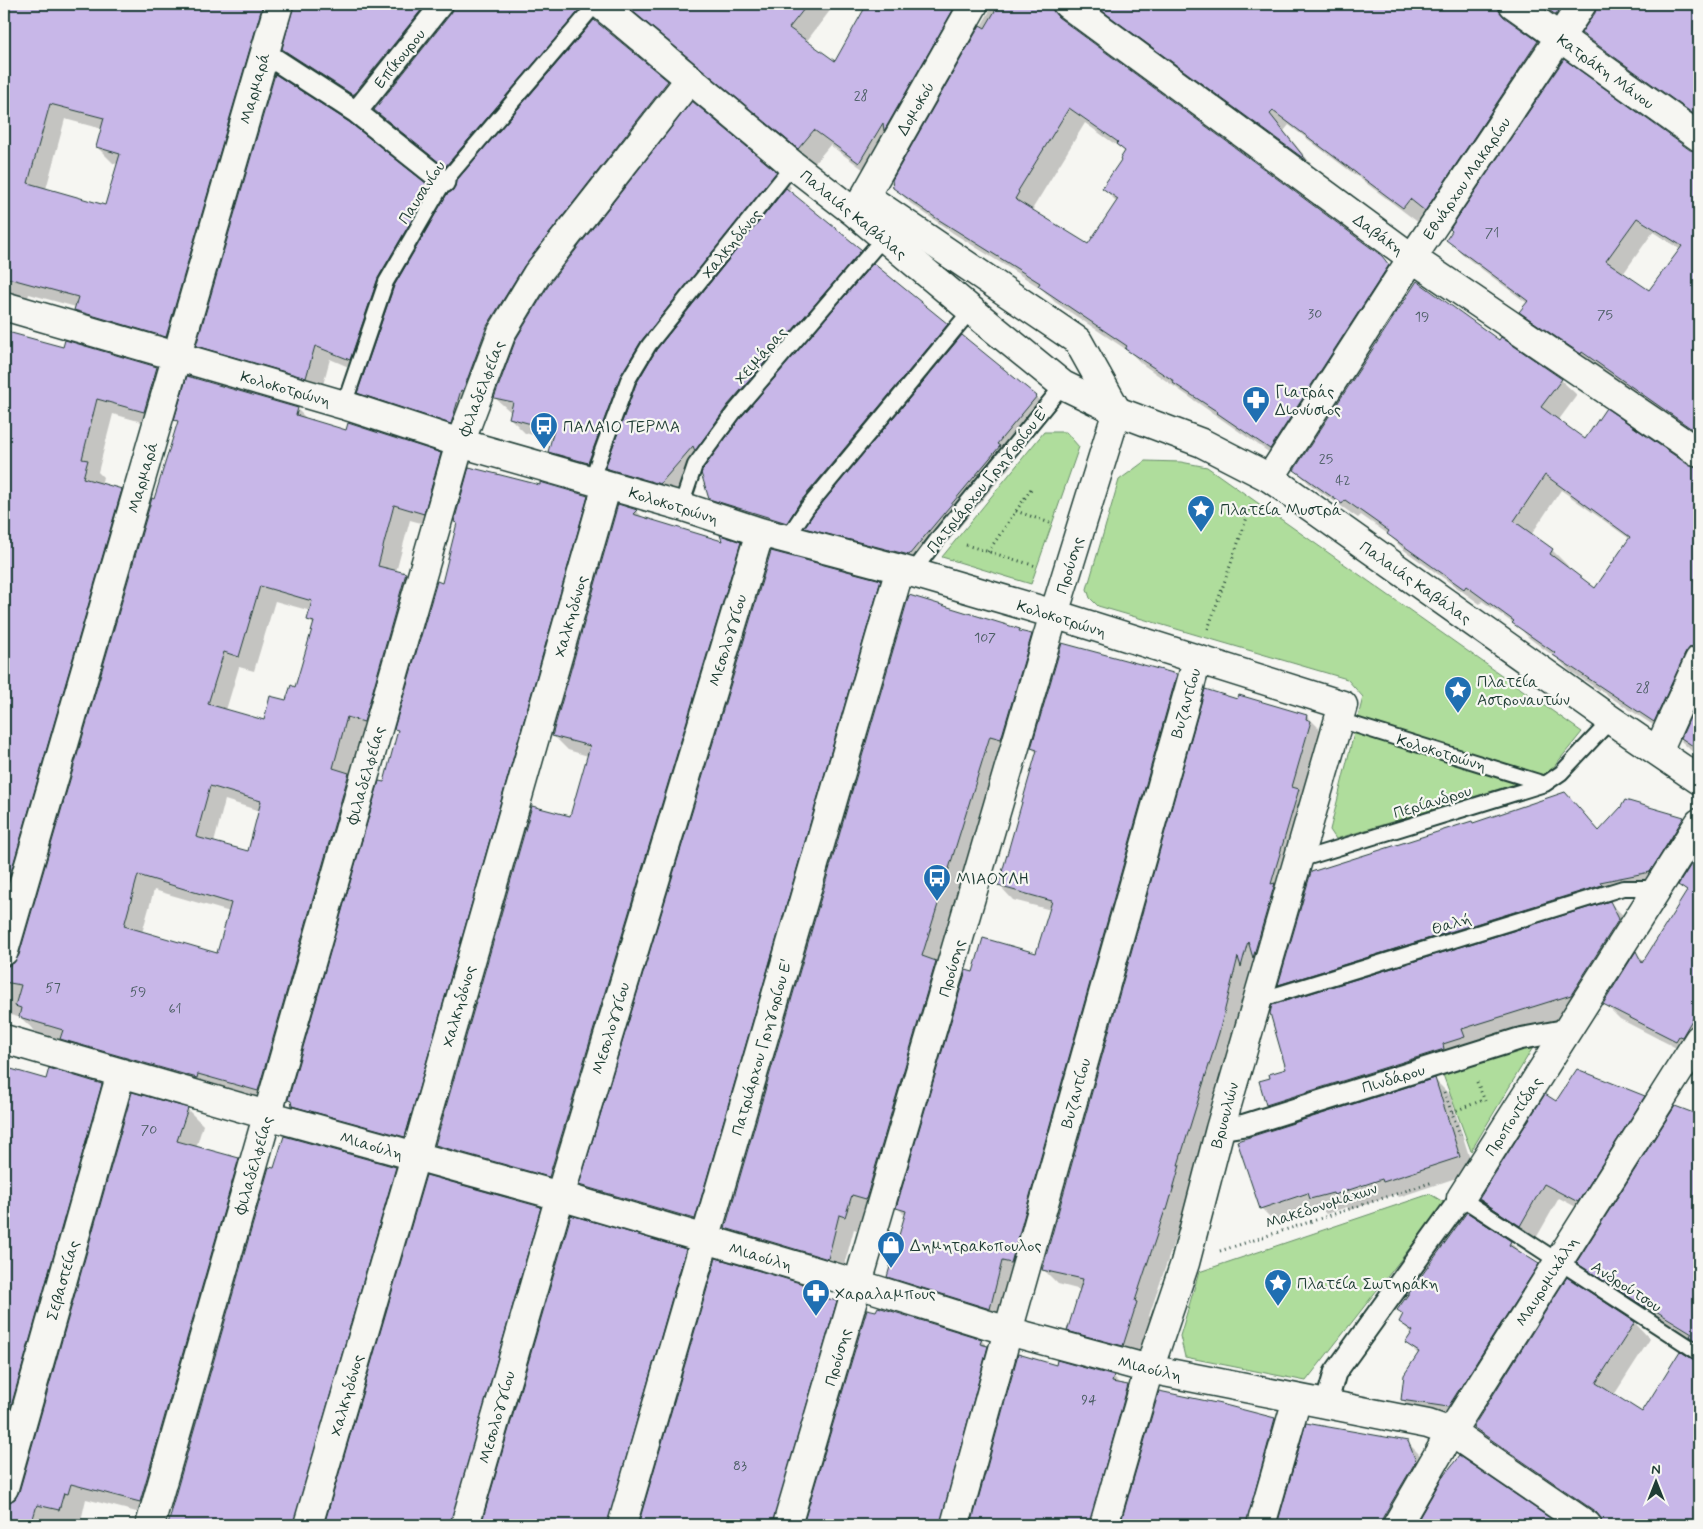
<svg xmlns="http://www.w3.org/2000/svg" width="1703" height="1529" font-family="Mynerve,sans-serif">
  <style>
    .green { fill: #afdd9c; stroke: #678d68 }
    .shadow { fill: #0003; fill-rule: evenodd }
    .building { fill: #c8b7e8; stroke: #1f3d34; fill-rule: evenodd }
    .lines { fill: none; stroke-linecap: round; stroke-linejoin: round }
    .service-casing { stroke: #1f3d34; stroke-width: 18 }
    .pedestrian-casing { stroke: #1f3d34; stroke-width: 25 }
    .minor-casing { stroke: #1f3d34; stroke-width: 31 }
    .tertiary-casing { stroke: #1f3d34; stroke-width: 31 }
    .path { stroke: #1f3d34; stroke-width: 3; stroke-dasharray: 1 4; stroke-linecap: butt }
    .service { stroke: #f6f6f2; stroke-width: 14 }
    .pedestrian { stroke: #f6f6f2; stroke-width: 21 }
    .minor { stroke: #f6f6f2; stroke-width: 28 }
    .tertiary { stroke: #f6f6f2; stroke-width: 28 }
    .labels { text-anchor: middle; stroke-width: 4.5; stroke-linejoin: round; paint-order: stroke }
    .number-label { font-size: 14px; fill: #495c61 }
    .street-label { font-size: 16px; fill: #1f3d34; stroke: #f6f6f2 }
    .poi-label { font-size: 16px; fill: #1f3d34; stroke: #f6f6f2; text-anchor: start }
  </style>
  <rect width="100%" height="100%" fill="#f6f6f2"/>
  <filter id="ink" filterUnits="userSpaceOnUse"><feTurbulence type="fractalNoise" baseFrequency=".02" numOctaves="2"/><feDisplacementMap in="SourceGraphic" scale="10" xChannelSelector="R" yChannelSelector="G"/><feConvolveMatrix kernelMatrix="1 2 1 2 8 2 1 2 1" color-interpolation-filters="sRGB"/></filter>
  <g filter="url(#ink)">
    <path class="green" d="M1044,432H1066L1079,447L1031,584L942,557Z
      M1145,461L1181,462L1207,467L1582,732L1548,774L1336,839L1330,830L1363,697L1347,679L1098,606L1090,598L1087,589L1119,480Z
      M1535,1044L1471,1151L1442,1072Z
      M1430,1194L1445,1203L1306,1381L1185,1357L1180,1336L1199,1272Z"/>
    <path class="shadow" d="M4,4H619L597,23L667,82L685,99L541,283L505,341L468,440L376,410L359,393L365,374L330,359L321,392L212,360L197,345L430,188L444,202L454,191L459,180L391,126L375,110L453,12L456,6L448,12L369,110L299,65L284,49L295,4H291L182,352L91,326L76,310V307L29,294L26,307L4,318V325L14,335L64,348L157,368L172,384L160,427L113,414L98,472L103,477L101,485L121,490L137,506L4,967H9L16,963L20,956L179,423L176,420L297,409L308,420L346,431L440,454L456,470L439,528L410,520L396,572L406,574L422,590L380,736L363,732L351,776L274,1106L77,1054L63,1040L36,1032L21,1018L4,1013ZM65,119L102,129L97,147L113,163L118,164L106,206L46,189ZM275,601L311,611L308,619L314,625L296,688L287,701L265,721L226,710L239,667L254,671ZM225,800L260,811L248,853L214,843ZM154,890L230,912L218,954L142,933Z
      M619,4H835L806,42L835,62L868,4H990L982,6L875,178L830,145L814,164L627,7Z
      M991,4H1086L1067,19L1068,25L1381,257L1397,273L1286,464L1142,364L1130,352L1055,302L1041,288L953,233L910,203L894,187L893,180L989,12ZM1085,123L1126,152L1103,188L1117,202L1088,245L1033,211L1034,209L1033,208Z
      M1086,4H1530L1513,19L1514,25L1537,42L1553,58L1419,223L1289,125L1284,131L1317,171Z
      M1531,4H1699V121L1598,49L1583,33L1596,13L1598,4L1591,6L1572,30Z
      M1689,151L1699,153V438L1598,367L1597,368L1537,328L1521,312L1527,303L1463,255L1447,240ZM1653,232L1681,250L1649,292L1623,274Z
      M776,173L791,187L788,191L861,250L878,268L946,323L961,338L1036,397L1051,412L1011,460L1014,462L924,570L821,542L807,529L802,537L725,513L710,498L702,472L677,500L624,485L607,468L603,478L564,466L550,451L552,440L525,433L510,418L512,413L495,398Z
      M1499,342L1561,380L1577,395L1558,421L1585,441L1699,469V671L1670,736L1570,671L1559,660L1529,638L1520,628L1482,601L1480,604L1404,550L1388,534L1361,515L1358,518L1311,485L1295,470ZM1561,490L1630,539L1595,590L1566,568L1568,566L1552,550L1531,535Z
      M587,497L602,511L419,1150L308,1120L289,1100L385,784L399,732L396,729L443,584L458,525L455,521Z
      M619,506L636,511L644,518L724,543H740L755,558L564,1191L451,1160L436,1145L570,818L588,756L568,750L553,735Z
      M880,581L894,596L709,1233L595,1200L581,1185Z
      M1019,630L1022,633L1031,635L1046,650L859,1231L854,1229L842,1273L741,1243L726,1228Z
      M1176,675L1191,690L1004,1322L903,1291L888,1276L906,1216L898,1208L973,974L1037,954L1051,910L1013,900L999,885L1037,753L1032,748Z
      M1238,700L1307,716L1322,731L1233,1049L1192,1179L1195,1181L1182,1225L1180,1224L1149,1316L1151,1318L1138,1360L1083,1345L1068,1330L1081,1290L1058,1284L1043,1269Z
      M1699,701V758L1681,741Z
      M1565,793L1600,832L1622,808L1626,801L1684,818L1698,832L1664,886L1613,896L1615,900L1609,902L1627,919L1588,1012L1284,1121L1267,1105L1272,1079L1288,1070L1294,1000L1279,985L1312,873L1473,824Z
      M1699,854V1050L1692,1056L1620,1019L1604,1003L1636,953L1644,961L1687,892L1680,885Z
      M4,1069L46,1080L101,1085L117,1100L4,1504H9L16,1500L187,1109L203,1125L196,1148L238,1160L254,1175L156,1517L86,1499L80,1525H4Z
      M1435,1080L1450,1095L1474,1172L1399,1197L1396,1194L1350,1210L1347,1207L1326,1214L1321,1208L1276,1223L1261,1208Z
      M1644,1097L1659,1112L1593,1216L1559,1198L1535,1240L1495,1214L1480,1199L1556,1102Z
      M1676,1107L1699,1116V1344L1662,1320L1661,1322L1594,1278L1578,1262Z
      M395,1168L411,1184L312,1525H169L173,1511Z
      M427,1177L540,1208L556,1224L469,1525H325Z
      M572,1217L685,1251L701,1266L626,1525H482Z
      M1510,1242L1524,1256L1538,1265L1552,1279L1463,1420L1416,1413L1402,1399L1419,1355L1407,1343L1413,1334L1400,1322Z
      M717,1260L819,1290L829,1300L836,1302L852,1317L791,1525H639Z
      M1567,1279L1635,1323L1650,1339L1614,1395L1642,1413L1699,1363V1525H1604L1603,1521L1490,1443L1474,1427Z
      M868,1310L981,1340L997,1356L958,1525H805Z
      M1019,1356L1057,1366L1113,1377L1121,1385L1127,1386L1143,1402L1108,1525H972Z
      M1160,1393L1275,1419L1290,1434L1265,1525H1121Z
      M1307,1424L1407,1442L1423,1458L1403,1525H1278Z
      M1459,1458L1558,1525H1416L1443,1479Z"/>
    <path class="building" d="M4,4H263L166,337L74,310L78,297L4,277ZM50,104L104,118L96,147L120,154L105,205L28,183Z
      M294,4H426L353,95L282,49Z
      M454,4H585L445,167L374,110L452,12Z
      M624,4H808L789,28L835,61L867,4H941L953,10L884,131L883,123L859,163L814,130L798,149Z
      M999,4H1052L1053,11L1058,17L1382,256L1389,265L1270,449L1217,413L1218,412L1173,383L1174,381L1125,349L1127,346L1038,286L1040,283L936,218L893,188L892,180L980,25L985,28ZM1069,108L1118,142L1116,144L1125,151L1120,159L1121,160L1102,188L1118,199L1088,244L1015,199L1019,192L1018,191Z
      M1093,4H1498L1499,11L1504,17L1538,41L1425,211L1410,199L1403,208L1273,111L1270,114L1307,161Z
      M1540,4H1563L1556,15Z
      M1597,4H1699V118L1581,33L1595,13Z
      M594,20L668,81L524,266L487,326L463,391L461,390L451,424L357,393L394,286L447,194L453,190L456,181Z
      M1564,59L1690,150L1699,152V434L1582,352L1581,354L1519,312L1528,301L1446,240L1452,231L1450,229ZM1637,218L1682,246L1649,290L1606,261Z
      M275,74L349,122L431,187L378,278L350,360L315,346L306,378L196,346Z
      M692,101L777,172L642,340L620,377L588,463L548,452L554,430L509,418L513,402L494,398L516,339L550,283Z
      M786,188L862,250L728,405L695,451L693,446L660,484L605,468L636,384L656,350Z
      M873,263L948,324L800,502L787,523L709,499L701,473L703,469L742,416Z
      M1417,281L1499,340L1501,337L1562,379L1541,407L1585,439L1606,408L1690,466L1699,468V645L1690,647L1685,654L1654,722L1553,655L1555,653L1512,623L1514,621L1466,586L1464,589L1387,534L1389,531L1345,500L1342,504L1294,470ZM1545,475L1630,537L1595,588L1550,554L1553,549L1514,521Z
      M4,331L63,347L65,340L157,367L144,412L97,399L82,459L88,460L83,478L122,489L4,896Z
      M962,335L1037,396L997,444L1000,446L909,555L804,528L814,513Z
      M187,376L298,408L296,415L346,430L348,423L441,453L424,514L394,505L378,566L406,573L364,722L347,717L333,768L349,773L258,1091L198,1074L197,1078L60,1039L63,1030L19,1017L21,1008L15,1006L21,985L4,982V966H8L14,963L19,955L152,498L154,499L178,421L174,420ZM260,586L312,601L307,620L314,622L295,687L291,685L286,700L270,696L264,720L208,704L224,652L239,657ZM210,786L261,801L248,851L196,837ZM138,875L231,903L217,953L124,926Z
      M469,467L540,485V482L588,496L405,1137L292,1106L291,1101L288,1100L379,781L384,782L398,730L394,729L437,581L442,583L457,523L454,522Z
      M618,504L637,510L633,514L722,541L720,535L741,542L549,1177L435,1145L532,806L570,816L590,746L552,736Z
      M771,551L881,580L695,1219L579,1185Z
      M909,595L1020,629L1019,631L1032,634L1001,739L990,736L922,956L936,961L866,1199L852,1195L845,1217L839,1215L828,1259L725,1228Z
      M1062,643L1177,674L1011,1263L1002,1261L990,1309L887,1277L906,1211L896,1208L966,970L973,972L983,938L1036,953L1052,901L998,886L1037,750L1031,748Z
      M1205,689L1237,699L1239,695L1307,715L1306,719L1311,721L1292,787L1299,789L1271,884L1275,883L1253,958L1248,941L1241,967L1238,957L1219,1033L1178,1165H1180L1167,1210H1165L1135,1301L1137,1302L1123,1346L1067,1331L1083,1279L1042,1270Z
      M1699,697V750L1681,738Z
      M1565,792L1599,831L1621,807L1625,800L1684,817L1650,872L1600,882L1602,885L1278,985L1311,872L1472,821L1473,823Z
      M1699,852V1008L1682,1037L1679,1036L1676,1041L1603,1004L1636,951L1642,963L1687,891L1678,885Z
      M1610,901L1619,919L1571,995L1462,1029L1465,1037L1443,1044L1444,1049L1266,1105L1259,1081L1270,1078L1269,1074L1286,1069L1270,1013L1272,1005Z
      M4,1067L46,1079L49,1068L102,1084L4,1431Z
      M1577,1069L1645,1096L1578,1202L1544,1184L1520,1226L1479,1199L1545,1094L1556,1101Z
      M1435,1078L1460,1157L1383,1182L1382,1179L1334,1195L1333,1193L1310,1199L1308,1193L1260,1209L1237,1141Z
      M132,1092L188,1108L177,1141L239,1158L140,1502L71,1484L68,1494L64,1493L59,1510L37,1505L31,1525H4V1503H8L15,1499L19,1492Z
      M1675,1106L1699,1115V1343L1690,1336L1692,1333L1646,1305L1645,1307L1576,1263Z
      M284,1136L396,1167L293,1525H240L221,1520L220,1525H168L172,1510H171L269,1167L274,1168Z
      M426,1175L541,1207L450,1525H324Z
      M1467,1212L1511,1241L1509,1245L1539,1264L1448,1407L1401,1400L1404,1375L1419,1352L1405,1343L1413,1331L1399,1322L1403,1314L1397,1310Z
      M571,1215L686,1249L607,1525H481Z
      M716,1258L820,1289L818,1296L837,1301L772,1525H638Z
      M1567,1277L1635,1322L1596,1383L1642,1412L1680,1351L1694,1360L1699,1362V1525H1602L1601,1518L1596,1512L1473,1427Z
      M878,1307L982,1339L980,1344L988,1346L940,1525H803L867,1309L876,1311Z
      M1018,1354L1056,1365L1057,1360L1114,1376L1112,1382L1128,1385L1089,1525H971Z
      M1159,1391L1221,1404L1275,1418L1246,1525H1120Z
      M1306,1423L1408,1441L1416,1461L1383,1517L1381,1525H1277Z
      M1459,1456L1560,1525H1415L1442,1478Z"/>
    <g class="lines">
      <defs>
        <path id="service" d="M344,405L386,282L444,182L596,4
          M591,481L628,380L649,345L793,165
          M681,506L695,465L735,411L884,237
          M787,538L807,508L971,310
          M912,573L939,537L1063,385
          M1339,720L1545,784
          M1299,860L1545,784L1561,773L1611,720
          M1256,1001L1623,888H1658
          M1461,1198L1699,1353"/>
        <path id="pedestrian" d="M265,53L356,112L444,182
          M356,112L442,4
          M1220,1129L1245,1125L1519,1039L1567,1030
          M1326,1405L1335,1373L1461,1198"/>
        <path id="minor" d="M1067,4L1412,258L1699,453
          M1513,4L1699,137
          M856,212L974,4
          M4,306L344,405L460,443L681,506L760,532L900,569L1054,614L1343,705L1220,1129L1185,1263L1149,1369L1104,1525
          M1270,478L1412,258L1582,4
          M1658,751L1699,660
          M4,951L279,4
          M4,1039L267,1115L560,1196L858,1284L1008,1331L1149,1369L1428,1424L1451,1432L1463,1440L1587,1525
          M1461,1198L1699,823
          M4,1488L121,1073
          M150,1525L460,443L502,332L537,274L690,79
          M308,1525L415,1157L607,485
          M465,1525L560,1196L760,532
          M622,1525L900,569
          M787,1525L1054,614L1117,411L1078,341L865,196
          M955,1525L1008,1331L1197,661
          M1261,1525L1297,1399
          M1397,1525L1451,1432L1699,1039"/>
        <path id="tertiary" d="M600,4L793,165L855,213L971,310L1063,385L1117,411L1202,443L1270,478L1611,720L1699,780"/>
      </defs>
      <use href="#service" class="service-casing"/>
      <use href="#pedestrian" class="pedestrian-casing"/>
      <use href="#minor" class="minor-casing"/>
      <use href="#tertiary" class="tertiary-casing"/>
      <path class="path" d="M1016,511L1050,523
        M966,545L1036,566
        M988,552L1033,486
        M1208,629L1252,503
        M1477,1082L1485,1101
        M1444,1092L1461,1137
        M1452,1112L1483,1100
        M1220,1251L1433,1182"/>
      <use href="#service" class="service"/>
      <use href="#pedestrian" class="pedestrian"/>
      <use href="#minor" class="minor"/>
      <use href="#tertiary" class="tertiary"/>
    </g>
  </g>
  <defs>
    <symbol id="pharmacy-pin" viewBox="-11 -11 22 30"><path d="M0 17L-7.5 6A9.5 9.5 0 1 1 7.5 6Z" fill="#1f6fb2" stroke="#f6f6f2"/><path d="M-2-6h4v4h4v4h-4v4h-4v-4h-4v-4h4Z" fill="#fff"/></symbol>
    <symbol id="bus-pin" viewBox="-11 -11 22 30"><path d="M0 17L-7.5 6A9.5 9.5 0 1 1 7.5 6Z" fill="#1f6fb2" stroke="#f6f6f2"/><path d="M-5-6H5V4H4V6H2V4H-2V6H-4V4H-5ZM-3.5-4V0h7V-4ZM-3.5 1.2v1.5H-2V1.2ZM2 1.2v1.5H3.5V1.2Z" fill="#fff"/></symbol>
    <symbol id="sight-pin" viewBox="-11 -11 22 30"><path d="M0 17L-7.5 6A9.5 9.5 0 1 1 7.5 6Z" fill="#1f6fb2" stroke="#f6f6f2"/><path d="M0-6L1.8-2.2L6-1.7L2.9 1.2L3.7 5.4L0 3.3L-3.7 5.4L-2.9 1.2L-6-1.7L-1.8-2.2Z" fill="#fff"/></symbol>
    <symbol id="shop-pin" viewBox="-11 -11 22 30"><path d="M0 17L-7.5 6A9.5 9.5 0 1 1 7.5 6Z" fill="#1f6fb2" stroke="#f6f6f2"/><path d="M-5-2.5h2.3a2.7 3.5 0 0 1 5.4 0H5L5.5 6h-11ZM-1.5-2.5h3a1.5 2.3 0 0 0-3 0Z" fill="#fff"/></symbol>
  </defs>
  <g fill-rule="evenodd">
    <use href="#pharmacy-pin" x="1240" y="384" width="32" height="43"/>
    <use href="#bus-pin" x="528" y="410" width="32" height="43"/>
    <use href="#sight-pin" x="1185" y="493" width="32" height="43"/>
    <use href="#sight-pin" x="1442" y="674" width="32" height="43"/>
    <use href="#bus-pin" x="921" y="862" width="32" height="43"/>
    <use href="#shop-pin" x="875" y="1229" width="32" height="43"/>
    <use href="#sight-pin" x="1262" y="1267" width="32" height="43"/>
    <use href="#pharmacy-pin" x="800" y="1277" width="32" height="43"/>
  </g>
  <g class="labels">
    <g class="number-label">
      <text x="861" y="100">28</text>
      <text x="1492" y="237">71</text>
      <text x="1315" y="318">30</text>
      <text x="1605" y="319">75</text>
      <text x="1422" y="321">19</text>
      <text x="1326" y="463">25</text>
      <text x="1343" y="485">42</text>
      <text x="985" y="642">107</text>
      <text x="1643" y="692">28</text>
      <text x="53" y="992">57</text>
      <text x="138" y="996">59</text>
      <text x="175" y="1013">61</text>
      <text x="149" y="1134">70</text>
      <text x="1089" y="1404">94</text>
      <text x="740" y="1470">83</text>
    </g>
    <g class="street-label">
      <text transform="translate(399 58) rotate(-51)" y="6">Επίκουρου</text>
      <text transform="translate(1606 71) rotate(36)" y="6">Κατράκη Μάνου</text>
      <text transform="translate(254 88) rotate(-74)" y="6">Μαρμαρά</text>
      <text transform="translate(915 108) rotate(-60)" y="6">Δομοκού</text>
      <text transform="translate(1466 178) rotate(-56)" y="6">Εθνάρχου Μακαρίου</text>
      <text transform="translate(421 192) rotate(-57)" y="6">Παυσανίου</text>
      <text transform="translate(854 214) rotate(39)" y="6">Παλαιάς Καβάλας</text>
      <text transform="translate(1379 234) rotate(36)" y="6">Δαβάκη</text>
      <text transform="translate(731 243) rotate(-51)" y="6">Χαλκηδόνος</text>
      <text transform="translate(760 355) rotate(-49)" y="6">Χειμάρας</text>
      <text transform="translate(286 388) rotate(16)" y="6">Κολοκοτρώνη</text>
      <text transform="translate(481 388) rotate(-69)" y="6">Φιλαδελφείας</text>
      <text transform="translate(142 477) rotate(-74)" y="6">Μαρμαρά</text>
      <text transform="translate(987 479) rotate(-51)" y="6">Πατριάρχου Γρηγορίου Ε'</text>
      <text transform="translate(674 505) rotate(17)" y="6">Κολοκοτρώνη</text>
      <text transform="translate(1069 565) rotate(-73)" y="6">Προύσης</text>
      <text transform="translate(1416 582) rotate(35)" y="6">Παλαιάς Καβάλας</text>
      <text transform="translate(570 616) rotate(-74)" y="6">Χαλκηδόνος</text>
      <text transform="translate(1062 618) rotate(17)" y="6">Κολοκοτρώνη</text>
      <text transform="translate(727 640) rotate(-73)" y="6">Μεσολογγίου</text>
      <text transform="translate(1185 703) rotate(-74)" y="6">Βυζαντίου</text>
      <text transform="translate(1442 752) rotate(17)" y="6">Κολοκοτρώνη</text>
      <text transform="translate(365 775) rotate(-74)" y="6">Φιλαδελφείας</text>
      <text transform="translate(1432 801) rotate(-17)" y="6">Περίανδρου</text>
      <text transform="translate(1451 923) rotate(-17)" y="6">Θαλή</text>
      <text transform="translate(951 968) rotate(-74)" y="6">Προύσης</text>
      <text transform="translate(458 1006) rotate(-74)" y="6">Χαλκηδόνος</text>
      <text transform="translate(610 1028) rotate(-73)" y="6">Μεσολογγίου</text>
      <text transform="translate(761 1047) rotate(-74)" y="6">Πατριάρχου Γρηγορίου Ε'</text>
      <text transform="translate(1393 1078) rotate(-17)" y="6">Πινδάρου</text>
      <text transform="translate(1075 1093) rotate(-74)" y="6">Βυζαντίου</text>
      <text transform="translate(1224 1115) rotate(-75)" y="6">Βρυουλών</text>
      <text transform="translate(1513 1116) rotate(-57)" y="6">Προποντίδας</text>
      <text transform="translate(372 1145) rotate(16)" y="6">Μιαούλη</text>
      <text transform="translate(253 1165) rotate(-74)" y="6">Φιλαδελφείας</text>
      <text transform="translate(1321 1205) rotate(-18)" y="6">Μακεδονομάχων</text>
      <text transform="translate(761 1256) rotate(16)" y="6">Μιαούλη</text>
      <text transform="translate(62 1280) rotate(-74)" y="6">Σεβαστείας</text>
      <text transform="translate(1546 1281) rotate(-58)" y="6">Μαυρομιχάλη</text>
      <text transform="translate(1627 1286) rotate(33)" y="6">Ανδρούτσου</text>
      <text transform="translate(837 1357) rotate(-74)" y="6">Προύσης</text>
      <text transform="translate(1150 1368) rotate(13)" y="6">Μιαούλη</text>
      <text transform="translate(346 1395) rotate(-74)" y="6">Χαλκηδόνος</text>
      <text transform="translate(496 1417) rotate(-74)" y="6">Μεσολογγίου</text>
    </g>
    <g class="poi-label">
      <text x="1275" y="397">Γιατράς<tspan x="1275" dy="18">Διονύσιος</tspan></text>
      <text x="563" y="432">ΠΑΛΑΙΟ ΤΕΡΜΑ</text>
      <text x="1220" y="515">Πλατεία Μυστρά</text>
      <text x="1477" y="687">Πλατεία<tspan x="1477" dy="18">Αστροναυτών</tspan></text>
      <text x="956" y="884">ΜΙΑΟΥΛΗ</text>
      <text x="910" y="1251">Δημητρακοπουλος</text>
      <text x="1297" y="1289">Πλατεία Σωτηράκη</text>
      <text x="835" y="1299">Χαραλαμπους</text>
    </g>
  </g>
  <rect width="1703" height="1529" fill="none" stroke="#f6f6f2" stroke-width="20"/>
  <rect x="10" y="10" width="1683" height="1509" fill="none" stroke="#1f3d34" stroke-width="2" filter="url(#ink)"/>
  <g transform="translate(1656 1482)" stroke="#f6f6f2" stroke-width="4" paint-order="stroke">
  <path d="M0-4L9 19L0 12L-9 19Z" fill="#1f3d34"/>
  <text y="-8" font-size="14" font-weight="bold" text-anchor="middle" fill="#1f3d34">N</text>
  </g>
</svg>
